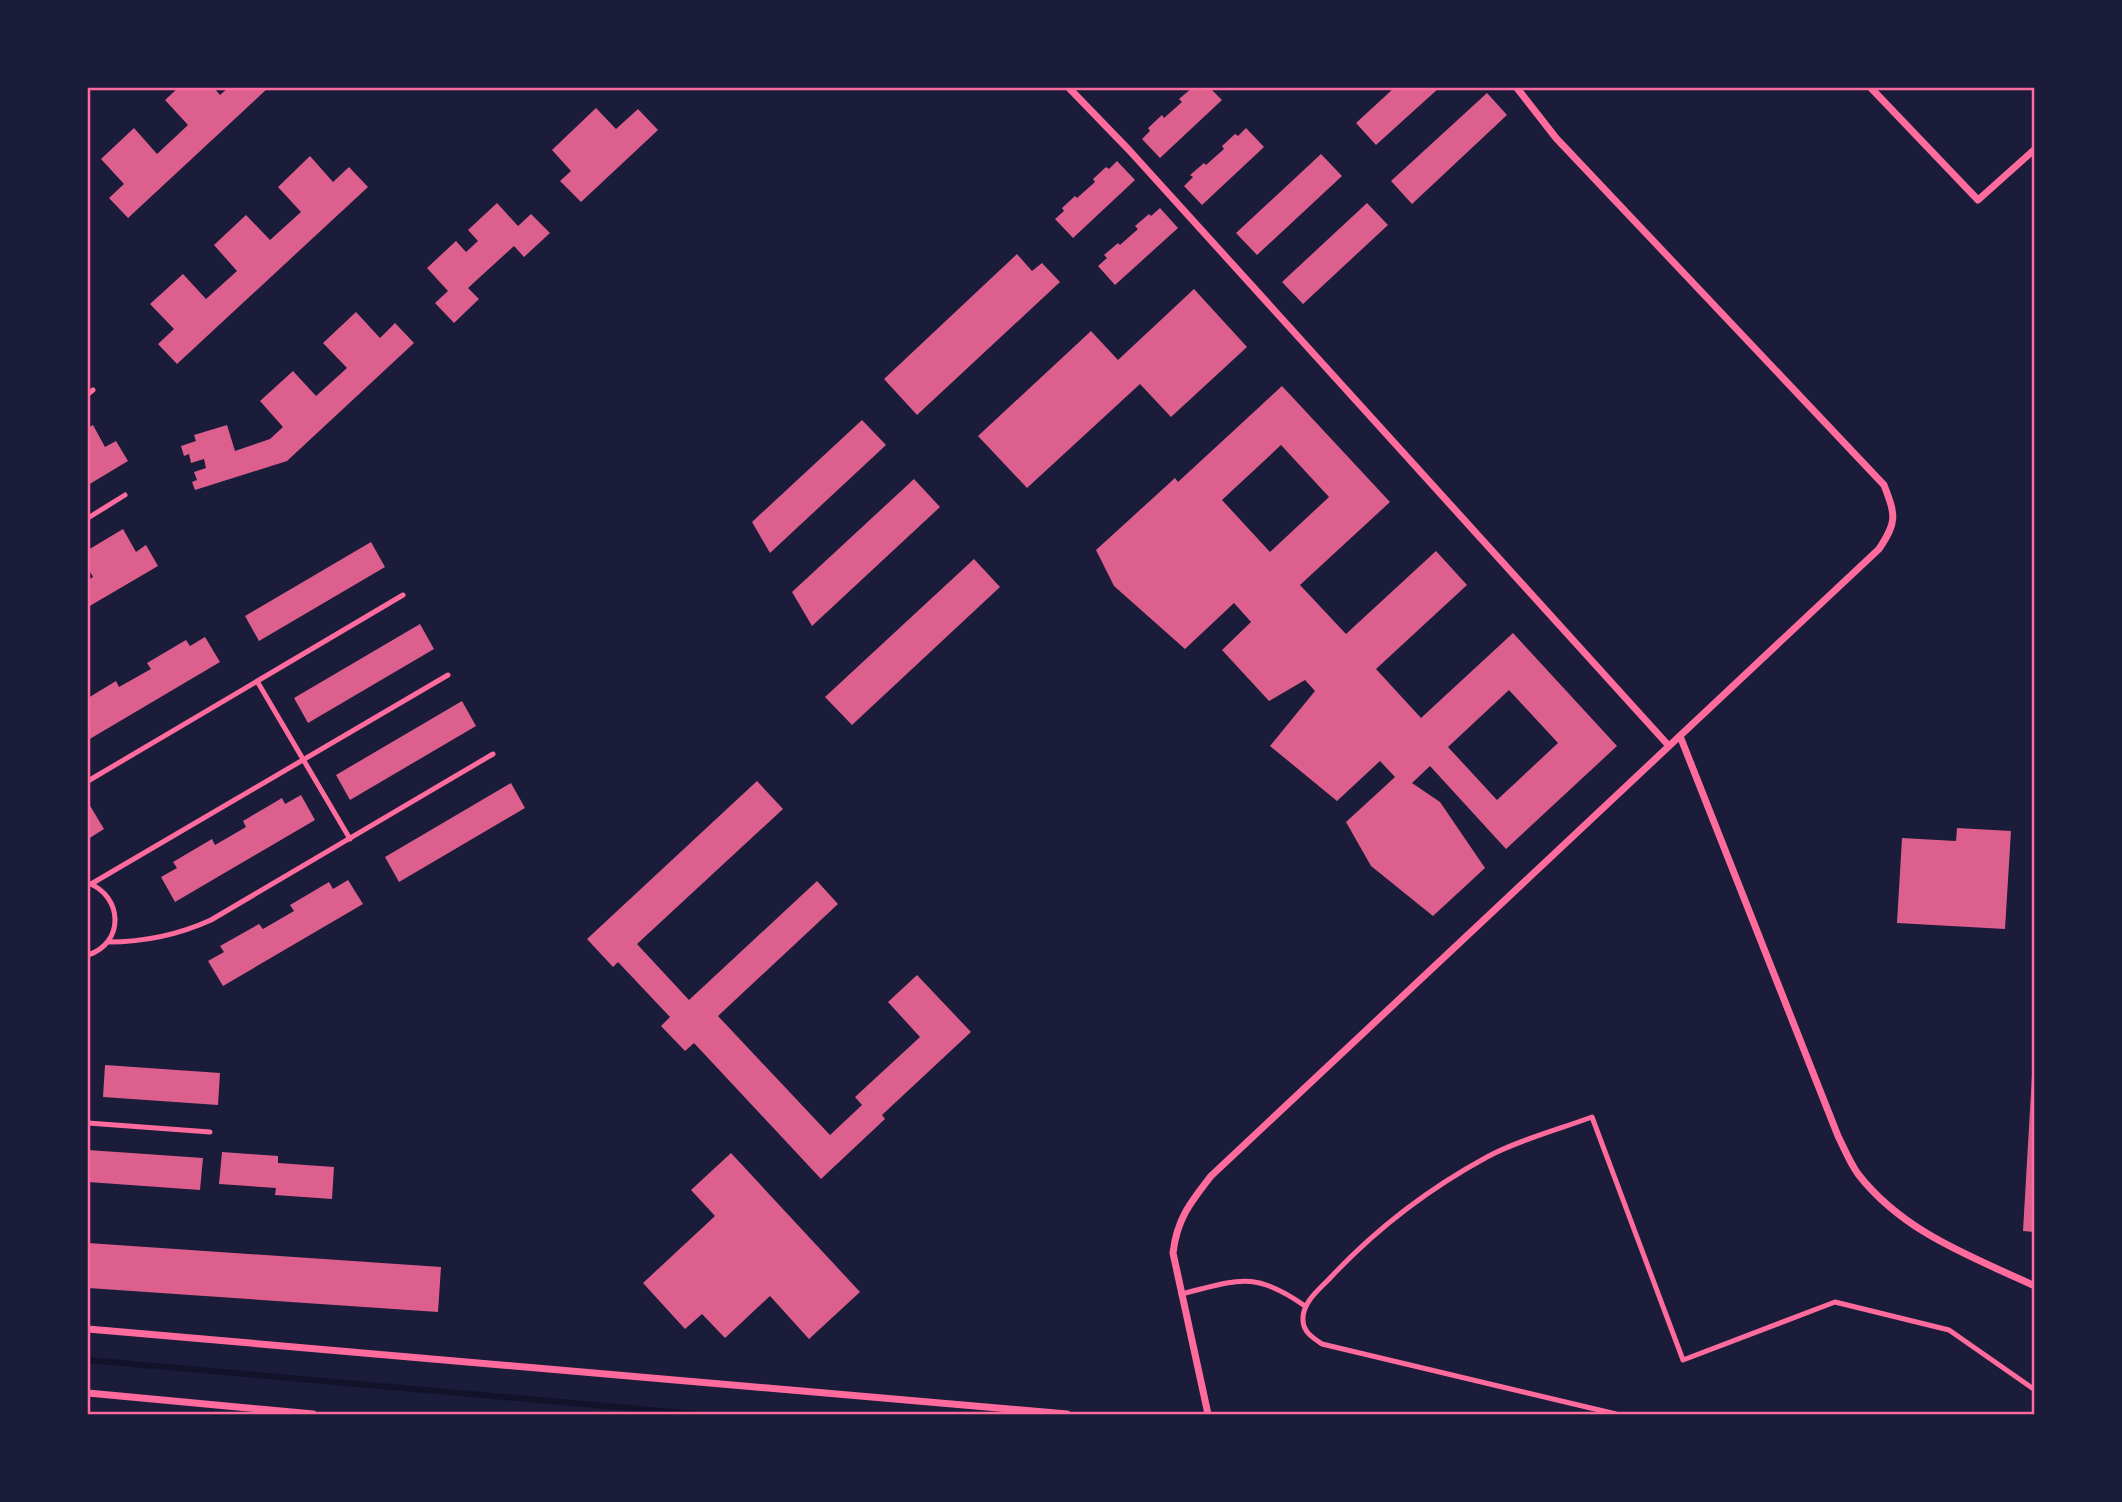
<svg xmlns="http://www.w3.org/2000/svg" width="2122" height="1502" font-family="'IBM Plex Sans',sans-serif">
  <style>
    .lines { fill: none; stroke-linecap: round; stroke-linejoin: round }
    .stream { stroke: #12122b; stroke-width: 6 }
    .building { fill: #dd5f8e; fill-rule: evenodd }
    .service { stroke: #ff6b9d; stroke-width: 5 }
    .minor { stroke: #ff6b9d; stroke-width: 7 }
    .neatline { fill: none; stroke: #ff6b9d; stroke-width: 2.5 }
  </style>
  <rect width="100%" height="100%" fill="#1b1b3a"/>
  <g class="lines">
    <path class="stream" d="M88,1360L696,1414"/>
  </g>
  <path class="building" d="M178,88H214L220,95L228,88H268L128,218L109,198L124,184L101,159L134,128L157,154L188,125L165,100Z
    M1192,88H1210L1222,100L1160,158L1142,139L1150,131L1148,128L1162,115L1164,118L1182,102L1179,99Z
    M1394,88H1439L1376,145L1356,123Z
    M1487,93L1507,115L1412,204L1391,181Z
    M596,108L616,129L638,109L658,130L581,202L560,181L571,171L552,150Z
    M1246,128L1264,147L1202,205L1184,186L1193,177L1190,175L1204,163L1206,165L1224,149L1222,146L1235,134L1238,136Z
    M1321,154L1342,176L1257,255L1236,233Z
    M310,156L333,182L349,167L368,187L177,364L158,344L174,329L150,304L183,274L206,299L237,271L214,245L246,215L270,240L301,212L278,187Z
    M1117,161L1135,180L1073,238L1055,219L1064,211L1062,208L1075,196L1077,198L1095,182L1093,179L1106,167L1109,169Z
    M497,203L518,226L531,214L550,233L524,257L514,246L468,288L479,299L454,323L435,303L448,291L427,268L456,241L466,252L478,241L468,230Z
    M1367,203L1388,225L1303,304L1282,282Z
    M1160,208L1178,228L1115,285L1098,266L1107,258L1104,255L1118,243L1120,245L1138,229L1135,226L1149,214L1151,216Z
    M1017,254L1032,271L1042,263L1060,282L917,415L884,379Z
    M1194,289L1247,347L1171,417L1140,384L1027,488L978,436L1091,331L1118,360Z
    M356,312L380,338L395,323L414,343L287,461L195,490L192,482L197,480L194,472L206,468L204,459L191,463L189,454L184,456L181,446L196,441L194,435L227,425L235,451L270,439L283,427L260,401L293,371L316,396L347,368L323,343Z
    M1282,386L1390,502L1300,585L1346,634L1436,551L1467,585L1376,669L1421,718L1513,633L1617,746L1506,849L1430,766L1412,783L1440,802L1485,868L1433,916L1371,866L1346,822L1395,777L1380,761L1337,801L1270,746L1315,691L1305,680L1269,701L1222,650L1251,622L1234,603L1185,649L1114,586L1096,550L1175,478L1178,482ZM1281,445L1329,497L1270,552L1222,500ZM1509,690L1558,743L1497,800L1448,747Z
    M862,420L886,445L770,553L752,522Z
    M93,425L105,447L116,441L128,461L88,485V428Z
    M914,479L940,507L812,626L792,592Z
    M123,529L136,552L146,545L158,566L88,607V580L93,577L88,568V550Z
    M371,542L385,567L259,641L245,616Z
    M974,559L1000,587L852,725L825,697Z
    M420,624L434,649L308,723L294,698Z
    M205,637L220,662L88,740V698L116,681L119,687L151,669L147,663L186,640L190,646Z
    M462,701L476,726L350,800L336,775Z
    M757,781L783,809L637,944L689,1000L817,881L838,904L718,1016L830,1135L862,1105L855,1097L920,1037L888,1002L917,975L971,1032L882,1115L885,1119L821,1179L694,1043L685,1051L661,1026L670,1017L618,962L613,967L587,939Z
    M511,783L525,808L399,882L385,857Z
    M301,795L315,820L175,902L161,877L177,868L173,862L212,839L215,845L246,827L243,821L282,798L285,804Z
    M89,804L104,829L88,839V805Z
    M1957,828L2011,831L2005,929L1897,923L1902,838L1956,841Z
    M348,880L363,904L223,986L208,961L224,952L220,946L259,924L263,929L294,911L290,905L329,882L333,889Z
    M105,1065L220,1073L218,1105L103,1097Z
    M2032,1075H2035V1232L2023,1231Z
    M88,1150L203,1158L200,1190L88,1182Z
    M222,1152L278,1156V1163L334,1167L332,1199L275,1195L276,1188L219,1184Z
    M731,1153L860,1292L809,1339L770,1296L725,1338L702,1314L685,1329L643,1283L715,1216L691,1190Z
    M88,1243L441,1267L438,1312L88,1288Z"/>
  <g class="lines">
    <path class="service" d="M88,394L93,390
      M88,518L125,495
      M257,681L350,839
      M88,781L403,595
      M88,883C123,896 125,943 88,955
      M91,884L448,675
      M108,942C145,942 178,935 211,920L493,754
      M88,1123L210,1132
      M1181,1294C1238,1280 1254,1270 1305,1306
      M1616,1414L1322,1344C1313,1338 1303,1332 1303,1320C1302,1302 1320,1289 1331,1277C1377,1228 1428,1189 1487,1157C1519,1140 1557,1130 1592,1117L1683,1360L1835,1302L1949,1330L2035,1390"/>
    <path class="minor" d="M1069,88L1129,150L1669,746
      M1871,88L1978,200L2035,149
      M1680,736L1838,1136C1844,1148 1850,1163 1858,1174C1903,1232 1970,1256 2035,1286
      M88,1329L1067,1414
      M88,1393L313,1414
      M1208,1414L1173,1253C1177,1219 1190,1203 1211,1176L1879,549C1897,522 1896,516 1884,485L1556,138L1517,88"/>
  </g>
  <rect width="2122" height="1502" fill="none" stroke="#1b1b3a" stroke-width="178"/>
  <rect x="89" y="89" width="1944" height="1324" class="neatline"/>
</svg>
